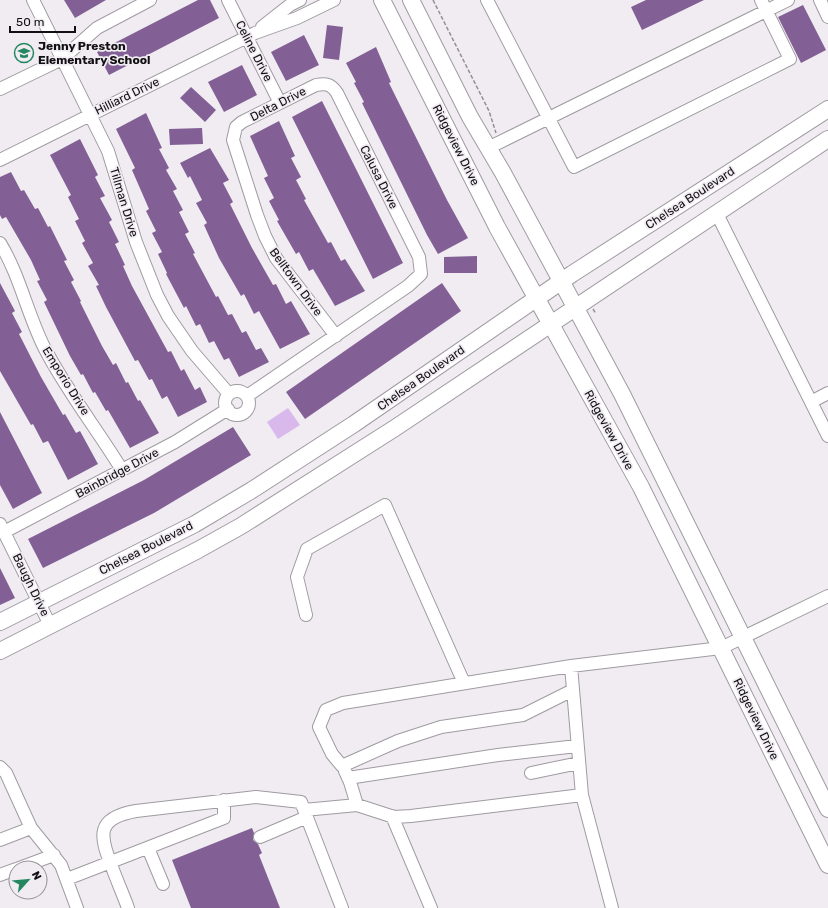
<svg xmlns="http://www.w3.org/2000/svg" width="828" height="908" font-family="Rubik,sans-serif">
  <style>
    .green { fill: #d9b9ec }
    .building { fill: #826095 }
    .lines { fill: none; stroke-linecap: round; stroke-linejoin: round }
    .minor-casing { stroke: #9f9ba1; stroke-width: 14 }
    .major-casing { stroke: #9f9ba1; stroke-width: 18 }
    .path { stroke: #939095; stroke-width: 1.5; stroke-dasharray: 4 2; stroke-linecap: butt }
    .minor { stroke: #fff; stroke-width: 12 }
    .major { stroke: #fff; stroke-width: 16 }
    .labels { text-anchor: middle; stroke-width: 3.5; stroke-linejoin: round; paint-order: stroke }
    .poi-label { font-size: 12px; font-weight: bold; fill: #110f12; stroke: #f0ecf2; text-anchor: start }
    .street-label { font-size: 12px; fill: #110f12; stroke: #f0ecf2 }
  </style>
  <rect width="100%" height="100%" fill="#f0ecf2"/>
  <path class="green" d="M288,408L300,425L278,439L267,422Z"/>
  <path class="building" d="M64,0H106L75,18Z
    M198,0H210L219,18L109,75L97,52Z
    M646,0H704L642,30L631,7Z
    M803,5L826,50L801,63L778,17Z
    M327,25L343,27L339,60L323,58Z
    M304,35L319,65L286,81L271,52Z
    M376,47L391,82L389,83L447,200L468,238L438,254L427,235L362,103L364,102L354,83L356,82L346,63Z
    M242,65L257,95L224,112L208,82Z
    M191,87L216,110L205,122L180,98Z
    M322,101L403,263L373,279L292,117Z
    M146,113L162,148L159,149L169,168L166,170L177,189L173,191L183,210L179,212L189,232L185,234L195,253L193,254L216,297L218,296L228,315L232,314L242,333L246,331L256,350L261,348L269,362L239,377L229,358L224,360L214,341L209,343L200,324L196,326L186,306L184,308L166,274L167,273L158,254L162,252L152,233L156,231L146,211L149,209L132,170L135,168L116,129Z
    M279,121L295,156L291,158L301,177L296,180L306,199L304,200L328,243L331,242L341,261L345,259L365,291L335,306L313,269L309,271L299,252L296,254L277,221L279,220L269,201L274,198L264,178L268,176L250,136Z
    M202,128L203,144L170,145L169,129Z
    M80,139L98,175L95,177L105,196L100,198L112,220L109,222L119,242L115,244L125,265L123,266L132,286L168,352L171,351L181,371L184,369L195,390L200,387L207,402L178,417L167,396L162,399L152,379L149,380L138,360L135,361L106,307L96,286L99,285L88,266L93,263L82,243L85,241L75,221L79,219L68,197L71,195L50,155Z
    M210,148L229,180L223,183L233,202L230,204L252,248L273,285L276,284L286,304L291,301L310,334L280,349L259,311L254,314L244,294L241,296L219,258L204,225L207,223L196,203L202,200L190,176L188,178L180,163Z
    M11,172L21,191L24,190L35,209L38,208L48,227L50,226L67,260L64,261L74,280L71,282L81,301L80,302L102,346L113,365L116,363L126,383L128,382L138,401L140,400L159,433L130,448L108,410L106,411L95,392L93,393L83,374L81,375L70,356L44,302L47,300L37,281L40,280L31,260L6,217L2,219L0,215V177Z
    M477,256V273H444V257Z
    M0,283L15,311L12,313L22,332L19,334L41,377L63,415L65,414L76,433L80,431L98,464L68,480L48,441L43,443L33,424L31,425L0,371Z
    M442,283L461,311L305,419L286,392Z
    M0,412L42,493L13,509L0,485Z
    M233,427L251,455L154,513L43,568L28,539L144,480Z
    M0,568L15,598L0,605Z
    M252,828L254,833L253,840L258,844L262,853L259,855L280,908H191L172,860Z"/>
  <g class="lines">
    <defs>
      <path id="minor" d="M33,0L108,151L136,242L157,295L168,316L192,351L229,394
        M228,0L280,103
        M487,0L574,167L790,59L761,0
        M820,0L828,17
        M262,27L290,5L300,0
        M0,89L62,59L97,28L150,0
        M488,148L788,0
        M0,160L255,33L297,18L334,0
        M716,212L811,402
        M0,243C20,276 27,313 44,347C66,390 97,429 122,470
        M225 403a12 12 0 1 1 24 0a12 12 0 1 1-24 0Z
        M828,393L811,402L828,436
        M247,396L408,286L421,274L419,257L337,93C331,84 326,83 316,85L242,122L236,127L233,140L257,215L265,236L276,258L336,336
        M0,524L50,625
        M4,532L175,442L228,409
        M306,615L297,577L307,549L385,505L464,683
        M573,690L523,715L441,727L398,741L342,766L332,754L319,727L326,710L343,703L571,666L721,648L828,596
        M0,767L6,773L31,828L61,865L77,908
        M345,771L350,782L357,805
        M531,773L579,763
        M348,778L498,755L577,746
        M582,795L612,908
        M304,810L357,805L394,817L411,816L582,795L571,666
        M392,816L431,908
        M260,837L307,817
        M0,840L31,828
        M148,848L163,884
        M19,868L54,855
        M0,875L16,869
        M67,879L224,818V800
        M128,908C123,894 117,881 112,867C99,835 96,818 136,811L256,797L301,802L342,908"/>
      <path id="major" d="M382,0L497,227L641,487L828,865
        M411,0L470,117L503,173L622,394L828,809
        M0,622L195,524L252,490L354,424L572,274L828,109
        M0,651L198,550L241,526L395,428L828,139"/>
    </defs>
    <use href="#minor" class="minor-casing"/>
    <use href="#major" class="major-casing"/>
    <path class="path" d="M433,0L489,111L496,133
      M593,309L596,314"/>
    <use href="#minor" class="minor"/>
    <use href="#major" class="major"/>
  </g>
  <defs>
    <symbol id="school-ring" viewBox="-11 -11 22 22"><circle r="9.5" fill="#f0ecf2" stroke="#248760" stroke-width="1.5"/><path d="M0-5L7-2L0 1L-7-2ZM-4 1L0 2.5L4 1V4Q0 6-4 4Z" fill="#248760"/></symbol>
  </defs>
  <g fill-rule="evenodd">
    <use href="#school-ring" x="13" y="42" width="22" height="22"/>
  </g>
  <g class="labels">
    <g class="poi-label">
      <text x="38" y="50">Jenny Preston<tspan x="38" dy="14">Elementary School</tspan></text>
    </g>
    <g class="street-label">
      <text transform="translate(254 51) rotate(63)" y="4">Celine Drive</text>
      <text transform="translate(127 96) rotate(-26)" y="4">Hilliard Drive</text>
      <text transform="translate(278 104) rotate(-27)" y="4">Delta Drive</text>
      <text transform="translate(456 145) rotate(63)" y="4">Ridgeview Drive</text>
      <text transform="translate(379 177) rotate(63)" y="4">Calusa Drive</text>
      <text transform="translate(690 198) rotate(-33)" y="4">Chelsea Boulevard</text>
      <text transform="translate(124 202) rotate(73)" y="4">Tillman Drive</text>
      <text transform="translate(296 282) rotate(54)" y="4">Belltown Drive</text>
      <text transform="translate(421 378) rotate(-35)" y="4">Chelsea Boulevard</text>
      <text transform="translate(66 381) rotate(58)" y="4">Emporio Drive</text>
      <text transform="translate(609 430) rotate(61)" y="4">Ridgeview Drive</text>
      <text transform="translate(117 473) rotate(-28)" y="4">Bainbridge Drive</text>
      <text transform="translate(146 548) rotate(-27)" y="4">Chelsea Boulevard</text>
      <text transform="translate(31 585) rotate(64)" y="4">Baugh Drive</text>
      <text transform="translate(756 719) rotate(64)" y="4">Ridgeview Drive</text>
    </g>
  </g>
  <g transform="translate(28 880) rotate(63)"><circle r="19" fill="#f0ecf2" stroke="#979498"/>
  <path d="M0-3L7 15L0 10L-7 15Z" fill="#248760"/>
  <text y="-6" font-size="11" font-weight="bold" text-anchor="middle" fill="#110f12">N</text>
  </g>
  <path d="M10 26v6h65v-6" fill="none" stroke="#110f12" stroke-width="2"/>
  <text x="16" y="26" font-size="12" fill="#110f12" stroke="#f0ecf2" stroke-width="3" paint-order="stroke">50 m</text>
</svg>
